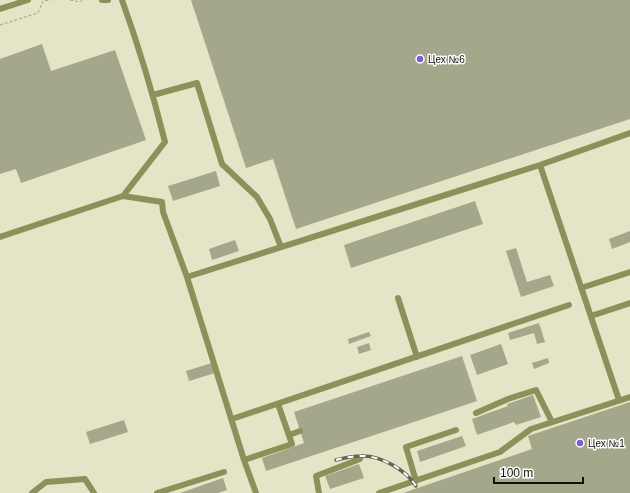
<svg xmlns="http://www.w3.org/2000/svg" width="630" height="493" font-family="Arial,sans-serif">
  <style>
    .building { fill: #a5a78a }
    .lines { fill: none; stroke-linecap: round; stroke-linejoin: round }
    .path { stroke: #9ea087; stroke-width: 1; stroke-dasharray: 3 2; stroke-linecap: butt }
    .minor { stroke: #8c905a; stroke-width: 6 }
    .rail-casing { stroke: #646553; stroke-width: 3.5 }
    .rail { stroke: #fff; stroke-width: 2; stroke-dasharray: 6; stroke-linecap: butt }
    .poi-dot { fill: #7b5bd6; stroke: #fff; stroke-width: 1.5 }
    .labels { text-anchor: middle; stroke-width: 3; stroke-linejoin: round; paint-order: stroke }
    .poi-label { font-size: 10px; fill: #0f1006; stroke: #fff; text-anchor: start }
  </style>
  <rect width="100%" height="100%" fill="#e3e5c6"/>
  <path class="building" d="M191,0H630V119L296,229L273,159L246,168Z
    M42,44L51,71L115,50L146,140L21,183L16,169L0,174V59Z
    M216,171L220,186L173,201L168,186Z
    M475,201L483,224L351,268L344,245Z
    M630,231V242L612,249L609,239Z
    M235,240L239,251L212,260L209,249Z
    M516,248L527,282L550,275L554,286L521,297L506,251Z
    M539,323L545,342L537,344L534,333L510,340L508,333Z
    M369,332L371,336L349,344L348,339Z
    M369,343L371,350L359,354L357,347Z
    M501,344L508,364L477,375L470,355Z
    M462,356L477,401L266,471L262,458L304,443L294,412Z
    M548,358L549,363L534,369L532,363Z
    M212,363L215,373L189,381L186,371Z
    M533,395L541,417L516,425L514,422L477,435L472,419L508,406L507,404Z
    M630,402V493H403L532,449L528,436Z
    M124,420L128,432L90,444L86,432Z
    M462,436L466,446L420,462L417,451Z
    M359,464L364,478L330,489L325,476Z
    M223,478L227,490L218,493H180Z"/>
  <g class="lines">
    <path class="path" d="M70,0L80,2L82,0
      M0,25L38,13L43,1L51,0"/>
    <path class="minor" d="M102,0H108
      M122,0C139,47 153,94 165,142L123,196
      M0,9L28,0
      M153,95L197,83L222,164L257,197L270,219L281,247
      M540,165L619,400
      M0,237L123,196L162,202L163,212L187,277L244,460L256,493
      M187,277L540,165L630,133
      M581,288L630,272
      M398,298L417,357
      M591,316L630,303
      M476,413L508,399L536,390L552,422
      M232,419L569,305
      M289,435L300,431
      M244,460L292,444L278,404
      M416,481L406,447L456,430
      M32,493L46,482L85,479L94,493
      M157,493L224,472
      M319,493L316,476L360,459
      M379,493L500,452L531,429L630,397"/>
    <defs>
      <path id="rail" d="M336,460C344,458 352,456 361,456C380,455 406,470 416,486"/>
    </defs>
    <use href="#rail" class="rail-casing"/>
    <use href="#rail" class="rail"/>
  </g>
  <g class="poi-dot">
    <circle cx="420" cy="59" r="4"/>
    <circle cx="580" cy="443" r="4"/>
  </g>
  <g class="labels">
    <g class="poi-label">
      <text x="428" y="63">Цех №6</text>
      <text x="588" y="447">Цех №1</text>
    </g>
  </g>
  <path d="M494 477v6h89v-6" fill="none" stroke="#0f1006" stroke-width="2"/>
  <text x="500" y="477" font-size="12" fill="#0f1006" stroke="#ffffff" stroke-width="3" paint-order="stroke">100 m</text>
</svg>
